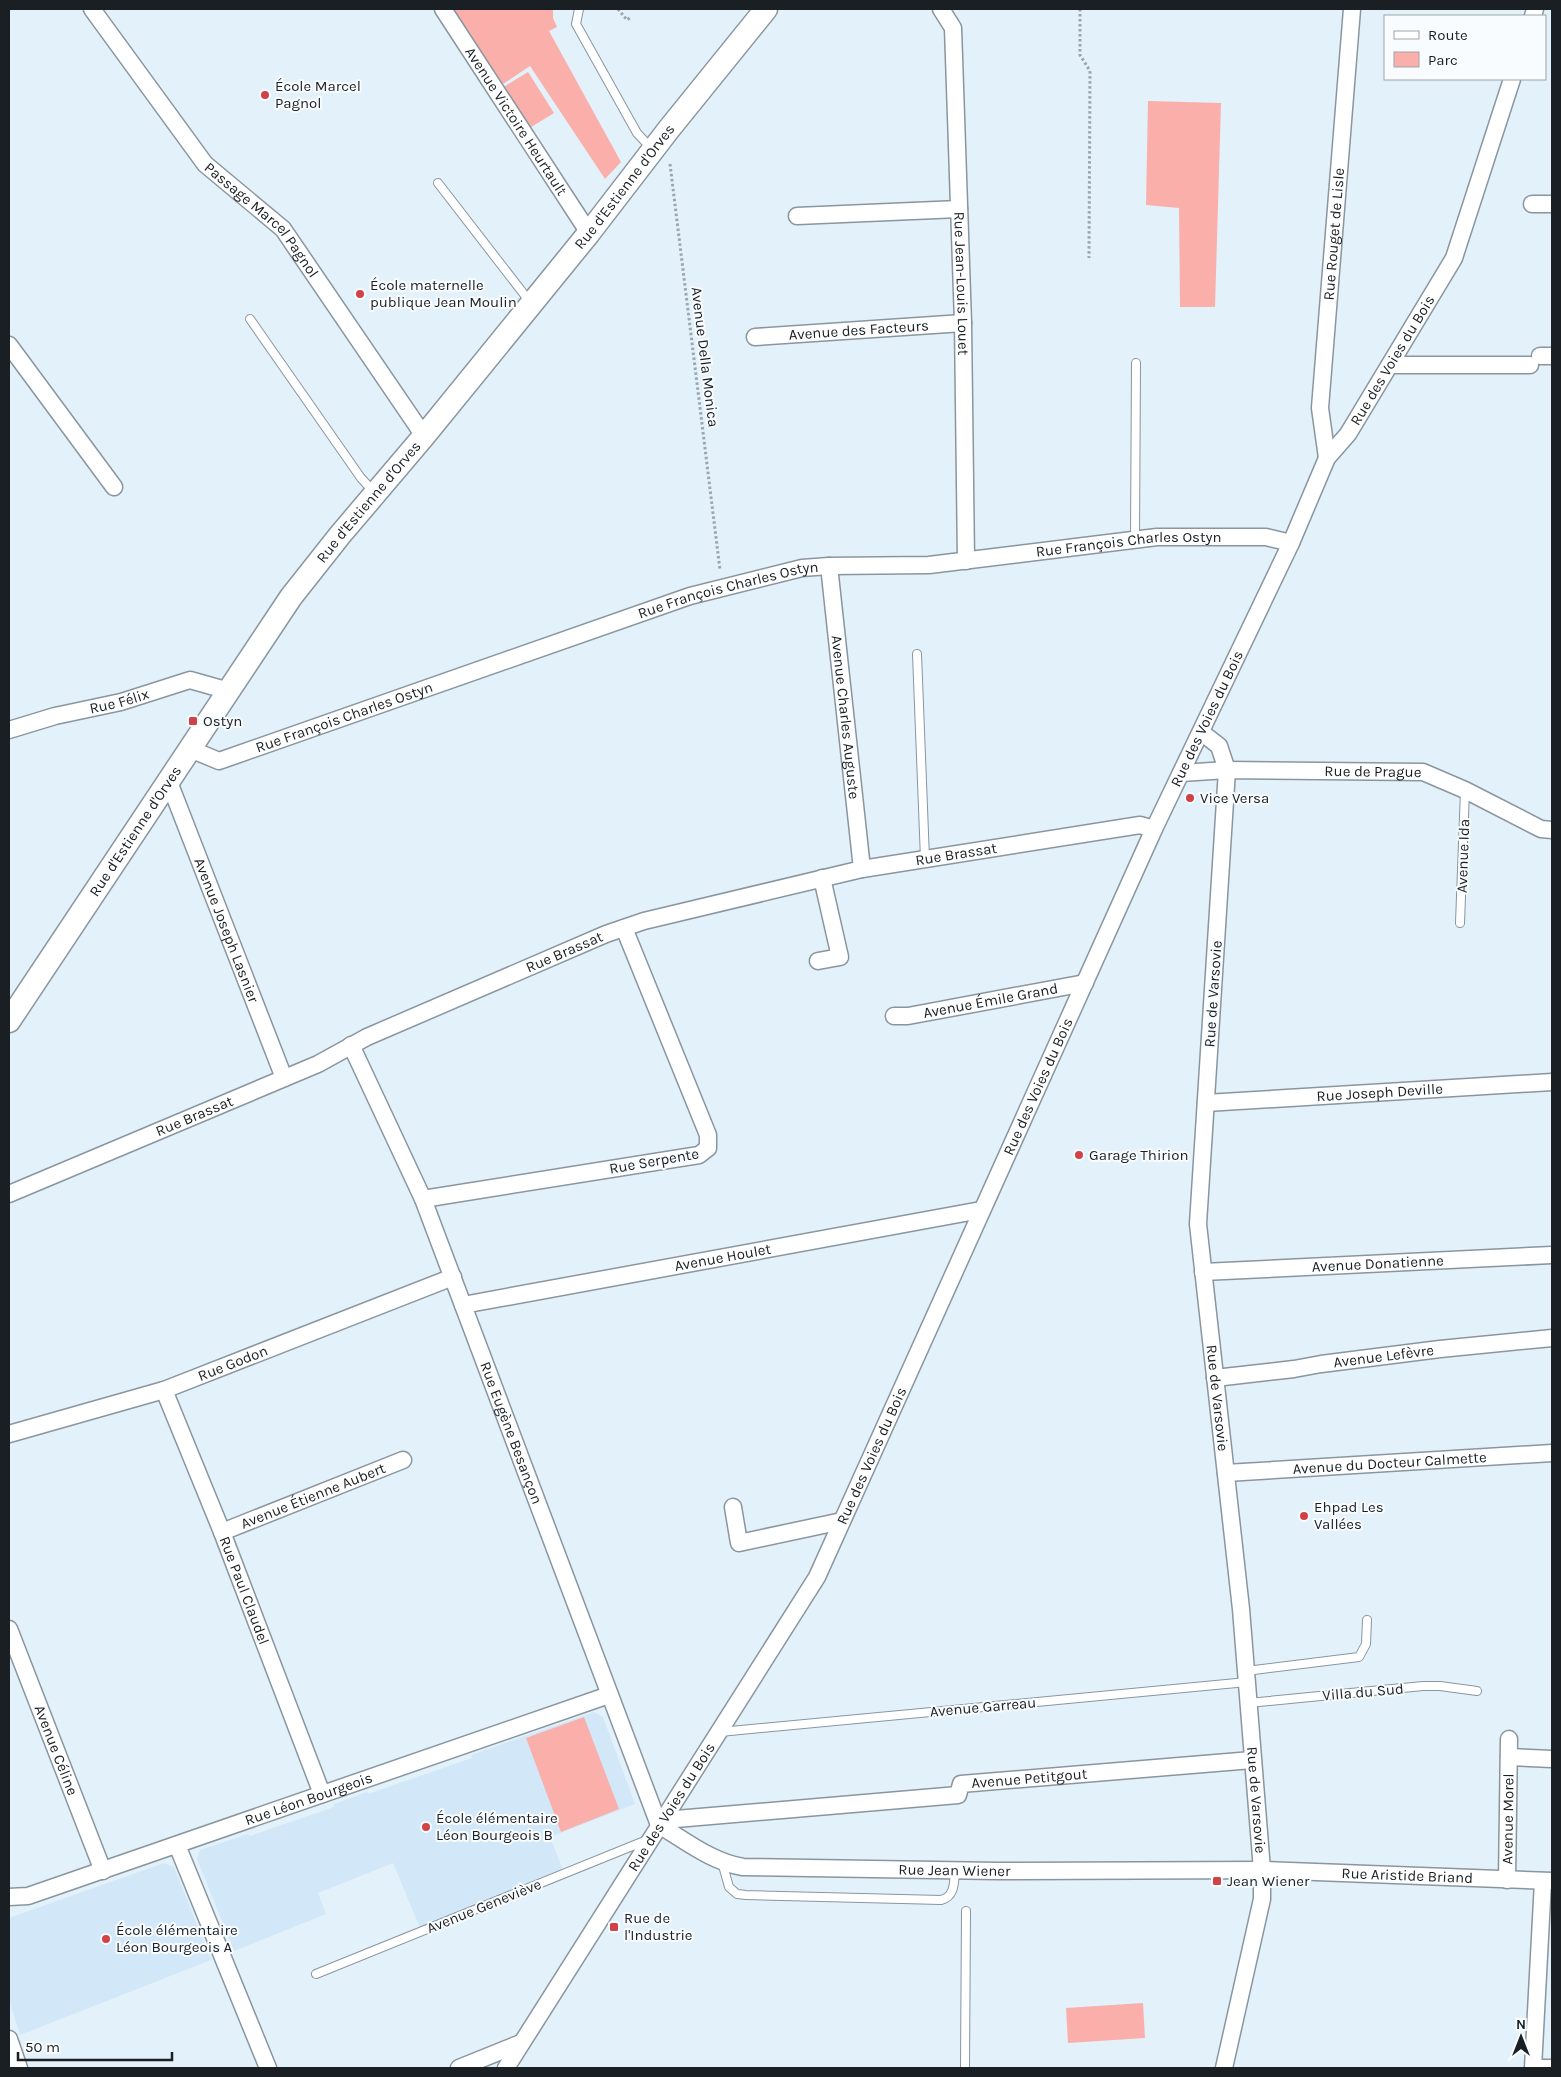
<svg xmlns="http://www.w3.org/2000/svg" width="1561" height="2077" font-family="Karla,sans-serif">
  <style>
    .built { fill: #d2e7f7 }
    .green { fill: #fbafaa }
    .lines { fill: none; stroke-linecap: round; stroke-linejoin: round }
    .lane-casing { stroke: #8996a0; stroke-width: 10 }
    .street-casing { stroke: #8996a0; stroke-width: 19 }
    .secondary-casing { stroke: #8996a0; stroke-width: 25 }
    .path { stroke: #9ba5ad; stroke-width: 3; stroke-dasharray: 2.5 2.5; stroke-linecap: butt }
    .lane { stroke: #fff; stroke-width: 8 }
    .street { stroke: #fff; stroke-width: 16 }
    .secondary { stroke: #fff; stroke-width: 22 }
    .poi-dot { fill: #d14244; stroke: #f9fcfe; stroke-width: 2 }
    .labels { text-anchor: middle; stroke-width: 4; stroke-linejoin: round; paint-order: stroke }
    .poi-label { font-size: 15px; fill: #1a1f23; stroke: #f9fcfe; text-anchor: start }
    .street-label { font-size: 15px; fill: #1a1f23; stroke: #f9fcfe }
  </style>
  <rect width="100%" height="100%" fill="#e3f1fb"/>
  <path class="built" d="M594,1712L603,1717L635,1804L550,1837L563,1870L420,1928L393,1863L318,1893L326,1914L234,1951L197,1859L200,1850L248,1834L250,1836L334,1807V1804L367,1792L368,1794L472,1758L471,1755Z
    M164,1863L174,1867L211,1960L20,2035L9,2000V1918Z"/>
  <path class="green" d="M450,9H553V18L557,27L549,31L621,162L605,179L530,66L500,86Z
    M528,72L554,113L528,129L502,88Z
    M1148,101L1221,103L1215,307H1180L1179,208L1146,205Z
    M584,1717L619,1809L561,1832L526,1738Z
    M1143,2003L1145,2038L1068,2043L1066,2008Z"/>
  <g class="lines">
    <defs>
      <path id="lane" d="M579,9L576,24L637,133L652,149
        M438,183L530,302
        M250,319L361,478L374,492
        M1135,538L1136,363
        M917,654L925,859
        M1460,923L1465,790
        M1246,1671L1359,1657L1366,1644L1367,1620
        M1248,1703L1423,1686H1440L1477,1691
        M720,1732L1247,1682
        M722,1862L729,1887L737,1894L746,1895L941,1900C955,1897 954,1882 955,1871
        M316,1974L647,1840
        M965,2068L966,1911"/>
      <g id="street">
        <path id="s1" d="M92,9L205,164L283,229L424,436"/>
        <path id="s2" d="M443,9L589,233"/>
        <path id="s3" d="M941,9L953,28L963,323L966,561"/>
        <path d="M1533,16L1535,9"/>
        <path d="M1532,204H1552"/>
        <path d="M797,216L959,209"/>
        <path id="s4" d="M755,337L963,323"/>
        <path d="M9,345L114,487"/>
        <path d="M1540,356H1552"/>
        <path d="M1391,365H1530"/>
        <path id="s5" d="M1327,458L1320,408L1352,9"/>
        <path id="s6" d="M829,566L862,869"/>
        <path id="s7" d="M9,730L55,716L121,702L190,680L229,691"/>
        <path id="s8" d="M1201,732L1219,746L1227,770L1198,1224L1241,1609L1262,1870V1899L1224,2068"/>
        <path id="s9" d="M190,749L219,761L690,596L802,568L829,566L929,565L1157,537H1266L1291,543"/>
        <path id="s10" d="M1181,773L1227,770L1423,772L1465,790L1541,829L1552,830"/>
        <path id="s11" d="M169,782L284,1078"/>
        <path d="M818,961L840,957L822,878"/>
        <path id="s12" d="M894,1016H908L1085,983"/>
        <path id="s13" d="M351,1045L423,1199L659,1825"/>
        <path id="s14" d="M1206,1103L1552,1082"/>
        <path id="s15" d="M9,1194L318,1064L367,1037L606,934L644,921L862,869L1140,825L1154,829"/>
        <path d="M423,1199L699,1155L708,1148V1135L624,928"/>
        <path id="s16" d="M1203,1272L1552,1255"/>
        <path id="s17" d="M463,1305L981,1210"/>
        <path id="s18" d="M1215,1378L1294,1369L1321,1364L1440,1349L1552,1338"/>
        <path id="s19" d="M164,1390L222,1532L322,1794"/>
        <path id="s20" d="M9,1434L164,1390L453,1277"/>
        <path id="s21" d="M1226,1473L1552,1453"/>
        <path d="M733,1507L739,1543L842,1521"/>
        <path id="s22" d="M222,1532L403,1460"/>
        <path id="s23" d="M9,1629L103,1871"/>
        <path d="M1509,1757L1552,1759"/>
        <path id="s24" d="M664,1820L958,1795L961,1784L1252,1760"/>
        <path id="s25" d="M659,1825C686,1841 712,1862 743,1867L998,1871L1262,1870L1552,1881"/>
        <path d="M177,1845L268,2068"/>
        <path id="s26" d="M1507,1880L1509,1739"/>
        <path id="s27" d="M9,1897L28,1896L609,1695"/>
        <path d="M9,2039L19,2068"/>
        <path d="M459,2068L521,2043"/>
        <path id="s28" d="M506,2068L817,1577L1154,829L1291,543L1327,458L1348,434L1454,258L1512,79"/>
        <path d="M1533,2068L1543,1881"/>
        <path d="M1533,2068H1552"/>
      </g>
      <g id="secondary">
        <path id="s29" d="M9,1021L291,597L340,535L424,436L589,233L669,129L766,9"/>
      </g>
    </defs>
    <use href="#lane" class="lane-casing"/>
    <use href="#street" class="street-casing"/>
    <use href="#secondary" class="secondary-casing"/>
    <path class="path" d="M618,9L627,20L631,17
      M1080,9V55L1090,71L1089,258
      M670,164L720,570"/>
    <use href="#lane" class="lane"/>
    <use href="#street" class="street"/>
    <use href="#secondary" class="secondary"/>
  </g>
  <g class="poi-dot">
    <circle cx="265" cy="95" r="5"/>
    <circle cx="360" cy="294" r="5"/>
    <rect x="188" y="716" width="10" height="10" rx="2.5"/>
    <circle cx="1190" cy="798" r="5"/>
    <circle cx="1079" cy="1155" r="5"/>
    <circle cx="1304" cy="1516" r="5"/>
    <circle cx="426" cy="1827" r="5"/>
    <rect x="1212" y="1876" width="10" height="10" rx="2.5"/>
    <rect x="609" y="1922" width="10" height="10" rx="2.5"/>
    <circle cx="106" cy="1939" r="5"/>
  </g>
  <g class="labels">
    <g class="poi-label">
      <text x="275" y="91">École Marcel<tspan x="275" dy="17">Pagnol</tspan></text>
      <text x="370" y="290">École maternelle<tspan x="370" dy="17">publique Jean Moulin</tspan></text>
      <text x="203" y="726">Ostyn</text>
      <text x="1200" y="803">Vice Versa</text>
      <text x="1089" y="1160">Garage Thirion</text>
      <text x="1314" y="1512">Ehpad Les<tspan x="1314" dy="17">Vallées</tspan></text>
      <text x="436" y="1823">École élémentaire<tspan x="436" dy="17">Léon Bourgeois B</tspan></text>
      <text x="1227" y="1886">Jean Wiener</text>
      <text x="624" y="1923">Rue de<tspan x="624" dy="17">l'Industrie</tspan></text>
      <text x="116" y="1935">École élémentaire<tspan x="116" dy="17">Léon Bourgeois A</tspan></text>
    </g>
    <g class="street-label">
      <text dy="5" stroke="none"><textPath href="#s2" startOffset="134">Avenue Victoire Heurtault</textPath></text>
      <text dy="5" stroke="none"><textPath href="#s29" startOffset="1038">Rue d'Estienne d'Orves</textPath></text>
      <text dy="5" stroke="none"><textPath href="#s1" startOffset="272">Passage Marcel Pagnol</textPath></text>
      <text dy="5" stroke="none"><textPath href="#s5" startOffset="225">Rue Rouget de Lisle</textPath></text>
      <text dy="5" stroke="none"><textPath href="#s3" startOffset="278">Rue Jean-Louis Louet</textPath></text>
      <text dy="5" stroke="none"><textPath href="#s4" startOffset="104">Avenue des Facteurs</textPath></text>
      <text transform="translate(705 357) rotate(83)" y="5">Avenue Della Monica</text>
      <text dy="5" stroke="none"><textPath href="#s28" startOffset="1929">Rue des Voies du Bois</textPath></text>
      <text dy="5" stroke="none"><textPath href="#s29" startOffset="632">Rue d'Estienne d'Orves</textPath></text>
      <text dy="5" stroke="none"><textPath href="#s9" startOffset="974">Rue François Charles Ostyn</textPath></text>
      <text dy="5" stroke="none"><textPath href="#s9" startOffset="569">Rue François Charles Ostyn</textPath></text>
      <text dy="5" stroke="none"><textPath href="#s7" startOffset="114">Rue Félix</textPath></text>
      <text dy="5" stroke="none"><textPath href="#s9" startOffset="164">Rue François Charles Ostyn</textPath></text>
      <text dy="5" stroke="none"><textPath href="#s6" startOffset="152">Avenue Charles Auguste</textPath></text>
      <text dy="5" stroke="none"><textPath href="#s28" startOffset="1524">Rue des Voies du Bois</textPath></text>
      <text dy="5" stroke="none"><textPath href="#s10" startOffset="192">Rue de Prague</textPath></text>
      <text dy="5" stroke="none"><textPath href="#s29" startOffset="228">Rue d'Estienne d'Orves</textPath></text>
      <text dy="5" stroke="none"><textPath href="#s15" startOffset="1011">Rue Brassat</textPath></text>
      <text transform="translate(1463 856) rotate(-88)" y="5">Avenue Ida</text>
      <text dy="5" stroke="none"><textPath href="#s11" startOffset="159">Avenue Joseph Lasnier</textPath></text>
      <text dy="5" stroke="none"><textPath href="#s15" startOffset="606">Rue Brassat</textPath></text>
      <text transform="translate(1213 994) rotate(-86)" y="5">Rue de Varsovie</text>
      <text dy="5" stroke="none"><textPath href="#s12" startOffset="98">Avenue Émile Grand</textPath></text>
      <text dy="5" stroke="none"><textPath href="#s28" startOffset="1119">Rue des Voies du Bois</textPath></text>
      <text dy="5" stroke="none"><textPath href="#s14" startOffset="174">Rue Joseph Deville</textPath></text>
      <text dy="5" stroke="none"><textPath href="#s15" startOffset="201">Rue Brassat</textPath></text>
      <text transform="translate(654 1161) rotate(-10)" y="5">Rue Serpente</text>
      <text dy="5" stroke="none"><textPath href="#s17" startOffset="264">Avenue Houlet</textPath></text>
      <text dy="5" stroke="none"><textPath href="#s16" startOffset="175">Avenue Donatienne</textPath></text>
      <text dy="5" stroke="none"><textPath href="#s18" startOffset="170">Avenue Lefèvre</textPath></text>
      <text dy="5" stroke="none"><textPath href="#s20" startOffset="235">Rue Godon</textPath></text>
      <text dy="5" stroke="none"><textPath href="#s8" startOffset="678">Rue de Varsovie</textPath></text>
      <text dy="5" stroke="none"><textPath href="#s13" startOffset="420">Rue Eugène Besançon</textPath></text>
      <text dy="5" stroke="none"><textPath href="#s28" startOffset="714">Rue des Voies du Bois</textPath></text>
      <text dy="5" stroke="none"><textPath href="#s21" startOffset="164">Avenue du Docteur Calmette</textPath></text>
      <text dy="5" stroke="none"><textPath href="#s22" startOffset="98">Avenue Étienne Aubert</textPath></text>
      <text dy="5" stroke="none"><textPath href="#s19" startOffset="216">Rue Paul Claudel</textPath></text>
      <text transform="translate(1363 1692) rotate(-5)" y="5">Villa du Sud</text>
      <text transform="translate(983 1707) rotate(-5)" y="5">Avenue Garreau</text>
      <text dy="5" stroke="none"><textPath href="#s23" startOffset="130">Avenue Céline</textPath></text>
      <text dy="5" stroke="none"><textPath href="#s24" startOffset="375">Avenue Petitgout</textPath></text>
      <text dy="5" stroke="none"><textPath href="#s27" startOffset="316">Rue Léon Bourgeois</textPath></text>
      <text dy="5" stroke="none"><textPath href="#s8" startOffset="1082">Rue de Varsovie</textPath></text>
      <text dy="5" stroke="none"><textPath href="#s28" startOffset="309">Rue des Voies du Bois</textPath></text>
      <text dy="5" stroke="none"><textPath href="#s26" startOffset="61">Avenue Morel</textPath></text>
      <text dy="5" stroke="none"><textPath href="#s25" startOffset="306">Rue Jean Wiener</textPath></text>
      <text dy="5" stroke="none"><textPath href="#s25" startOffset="759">Rue Aristide Briand</textPath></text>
      <text transform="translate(484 1906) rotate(-22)" y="5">Avenue Geneviève</text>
    </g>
  </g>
  <rect width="1561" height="2077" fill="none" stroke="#1a1f23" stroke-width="20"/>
  <rect x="1384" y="15" width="162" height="65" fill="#f9fcfe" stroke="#a0a4a6"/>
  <rect x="1394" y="31" width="25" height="8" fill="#ffffff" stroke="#a0a4a6"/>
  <text x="1428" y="40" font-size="15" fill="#1a1f23">Route</text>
  <rect x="1394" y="52" width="25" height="15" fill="#fbafaa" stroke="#a0a4a6"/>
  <text x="1428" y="65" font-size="15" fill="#1a1f23">Parc</text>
  <g transform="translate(1521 2037)" stroke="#f9fcfe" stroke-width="4" paint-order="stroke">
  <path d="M0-4L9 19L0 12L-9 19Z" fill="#1a1f23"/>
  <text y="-8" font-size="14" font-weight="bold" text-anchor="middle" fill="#1a1f23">N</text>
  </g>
  <path d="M18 2052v8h154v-8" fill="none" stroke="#1a1f23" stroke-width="2.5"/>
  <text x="25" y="2052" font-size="15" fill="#1a1f23" stroke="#f9fcfe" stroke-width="4" paint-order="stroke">50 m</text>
</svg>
